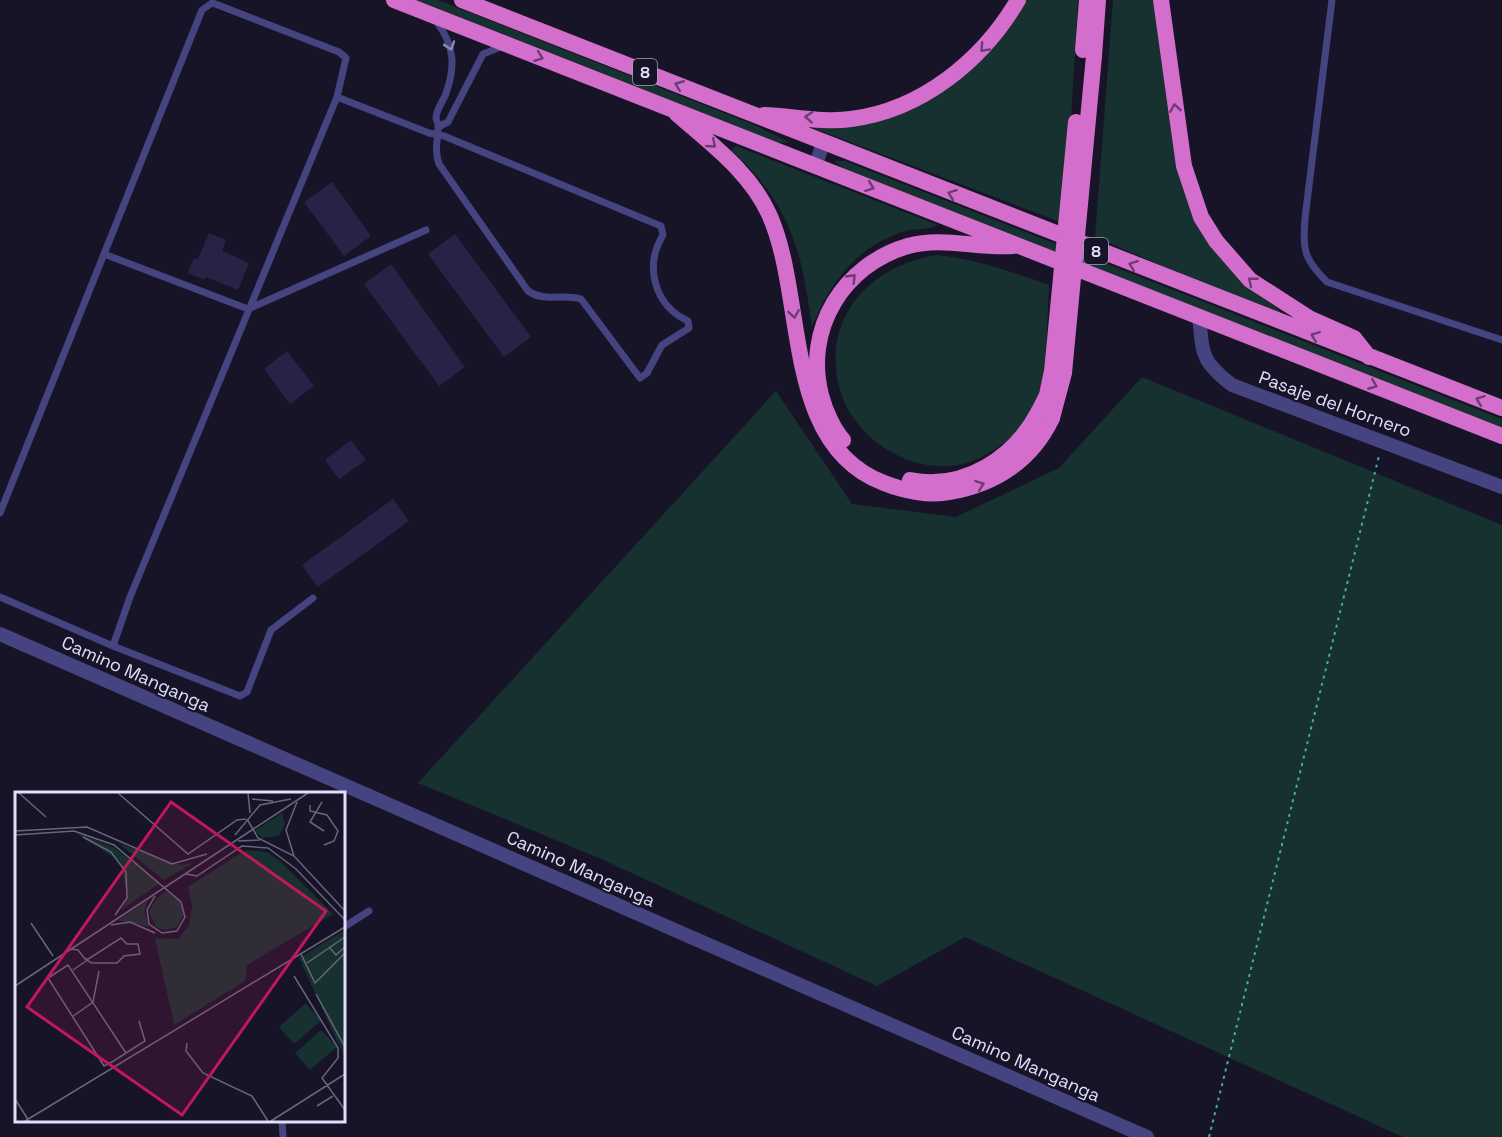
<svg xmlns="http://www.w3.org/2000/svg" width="1502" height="1137" font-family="'Space Grotesk',sans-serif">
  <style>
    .green { fill: #173130 }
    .building { fill: #282247 }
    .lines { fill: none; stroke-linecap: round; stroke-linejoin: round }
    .path { stroke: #40aea4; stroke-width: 2; stroke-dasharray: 3 4.5; stroke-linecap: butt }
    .service { stroke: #454481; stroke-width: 7 }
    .minor { stroke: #454481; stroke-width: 14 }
    .trunk { stroke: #d46ecc; stroke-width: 16 }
    .trunk-bridge { stroke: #d46ecc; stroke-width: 16 }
    .oneway { stroke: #8b8ab8 }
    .oneway2 { stroke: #6c3c72 }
    .labels { text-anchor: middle; stroke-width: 4.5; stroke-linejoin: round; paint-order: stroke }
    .shield { fill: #171428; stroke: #a4a2bc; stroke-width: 1.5 }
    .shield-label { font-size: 16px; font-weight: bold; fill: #e1dffb }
    .street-label { font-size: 18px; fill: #e1dffb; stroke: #171428 }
    .inset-road { fill: none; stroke: #68657c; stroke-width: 1.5 }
    .view { fill: #c2185b; fill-opacity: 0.15; stroke: #c2185b; stroke-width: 3 }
    .inset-edge { fill: none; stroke: #e1dffb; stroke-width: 3 }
  </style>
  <rect width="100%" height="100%" fill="#171428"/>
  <path class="green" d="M417,0H438L752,124L789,142L779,143Z
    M1024,0H1078L1065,224L800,123L927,97Z
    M1113,0H1155L1179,158L1248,288L1280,310L1279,316L1095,237Z
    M736,146L938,225C927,231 913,228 902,232C855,248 830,283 812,327C801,248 791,205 731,150Z
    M834,161H845L1502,419V429L844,169Z
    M937,255C976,259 1012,272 1049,285C1048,311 1046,387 1036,407C1027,426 1005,444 987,454C931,488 851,446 838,382C824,314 873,265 937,255Z
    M1142,377L1502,525V1137H1403L965,937L877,986L599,858L418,783L776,391L852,504L956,517L1059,468Z"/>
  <path class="building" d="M332,182L371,236L344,256L304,202Z
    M209,233L226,240L222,251L249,263L238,290L206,277L204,280L188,273L194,258L198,259Z
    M455,234L531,337L504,357L428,254Z
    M391,264L465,367L439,386L364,284Z
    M287,351L314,386L290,404L264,369Z
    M351,440L366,460L339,479L325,460Z
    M393,499L409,521L318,587L302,565Z"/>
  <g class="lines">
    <path class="path" d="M1209,1137L1379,456"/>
    <path class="service" d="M1332,0L1305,218C1303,250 1303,258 1327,282L1502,340
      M337,97L429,133L444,136L661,226L663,235C644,266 654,305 688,321L689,328L662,345L647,373L640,378L581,299C562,293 546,303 528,291L439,164C434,149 438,140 438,127C439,124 436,121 436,118C436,111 442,102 445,96C456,67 455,46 436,21
      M438,127L448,122L483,54L503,46
      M104,254L248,309L426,230
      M0,513L202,10L212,3L218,5L339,52L346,58L337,97L130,597L113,646
      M0,597L113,646L240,696L247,692L271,630L313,598
      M344,927L369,911
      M282,1120L283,1137"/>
    <path class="minor" d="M815,166L823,144
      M1199,316C1203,354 1200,360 1232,385L1502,487
      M0,634L1147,1137"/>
    <path class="trunk" d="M394,0L1502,436
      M462,0L1502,408
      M1161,0L1184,166L1201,217L1216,241L1250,280L1309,318L1354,338L1369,357
      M1083,50L1087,0
      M1094,56L1098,0
      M677,114C711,144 750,172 769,214C807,297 781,444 884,483C904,491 929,496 950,492C996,484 1032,460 1052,418
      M764,115C792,116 823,123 851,119C922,110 983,60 1018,0
      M843,440C833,429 825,410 821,395C804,329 843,265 908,246C943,236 978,249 1013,246
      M910,480C965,491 1015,457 1039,411"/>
    <path class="trunk-bridge" d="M1039,411L1047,395L1052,371L1076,122
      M1052,418L1064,373L1094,56"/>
  </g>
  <defs><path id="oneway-chevron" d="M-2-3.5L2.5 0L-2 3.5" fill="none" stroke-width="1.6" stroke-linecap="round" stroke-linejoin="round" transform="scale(1.5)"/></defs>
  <use class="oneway" href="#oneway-chevron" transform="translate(450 46) rotate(71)"/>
  <g class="oneway2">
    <use href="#oneway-chevron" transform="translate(984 48) rotate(133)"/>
    <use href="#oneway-chevron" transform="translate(539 57) rotate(21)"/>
    <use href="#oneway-chevron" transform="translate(679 85) rotate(-158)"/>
    <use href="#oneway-chevron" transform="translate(1175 108) rotate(-99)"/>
    <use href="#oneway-chevron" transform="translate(809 117) rotate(-176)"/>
    <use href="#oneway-chevron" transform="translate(712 144) rotate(41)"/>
    <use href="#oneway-chevron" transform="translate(870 187) rotate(21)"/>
    <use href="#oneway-chevron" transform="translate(952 194) rotate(-159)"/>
    <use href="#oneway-chevron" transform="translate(1133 265) rotate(-159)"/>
    <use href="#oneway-chevron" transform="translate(852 278) rotate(-46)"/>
    <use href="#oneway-chevron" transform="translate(1252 281) rotate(-141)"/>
    <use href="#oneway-chevron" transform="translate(794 314) rotate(81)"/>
    <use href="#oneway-chevron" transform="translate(1315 336) rotate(-159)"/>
    <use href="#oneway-chevron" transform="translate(1373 385) rotate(22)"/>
    <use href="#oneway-chevron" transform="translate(1480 400) rotate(-159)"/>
    <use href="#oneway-chevron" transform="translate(980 485) rotate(-20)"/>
  </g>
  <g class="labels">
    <g class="shield">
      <rect x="633" y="59" width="24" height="26" rx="4.5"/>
      <rect x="1084" y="238" width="24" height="26" rx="4.5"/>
    </g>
    <g class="shield-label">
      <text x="645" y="78">8</text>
      <text x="1096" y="257">8</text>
    </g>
    <g class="street-label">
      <text transform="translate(1335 404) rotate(20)" y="6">Pasaje del Hornero</text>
      <text transform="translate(136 674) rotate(24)" y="6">Camino Manganga</text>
      <text transform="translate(581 869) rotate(24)" y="6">Camino Manganga</text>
      <text transform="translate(1026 1064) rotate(24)" y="6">Camino Manganga</text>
    </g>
  </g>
  <g transform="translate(15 792)">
    <rect width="330" height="330" fill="#171428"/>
    <path d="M267,21L270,32L264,44L248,46L239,39ZM59,40L98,55L145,91L106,118L113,106L105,69ZM103,51L165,73L178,71L149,88ZM231,58L252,60L265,69L318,122L232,173L230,189L159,233L140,146L163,147L174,134L177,115L173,95ZM151,99L165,110L169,123L162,135L150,138L141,135L134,120L141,107ZM133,108L129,120L134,135L103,128ZM330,138V266L284,166ZM291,211L306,229L279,252L264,235ZM306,238L322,255L295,278L280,261Z" fill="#173130"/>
    <path class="inset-road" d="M4,1L31,25M103,1L173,62L222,28L231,27M233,1L235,21M237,7L258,9M307,10L295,30L309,39M295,13V19L312,23L323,39L319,49L309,53M232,27L243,46L279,64L330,119M0,39L72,35L157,72L192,62M0,43L59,39L99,53L166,110L170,125L162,139L147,141L134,132L132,118L140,104M220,43L245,13L276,7M68,45L96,60L111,80L112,106L100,123M223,49L245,48M279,64L271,38L282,10M171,82L182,84L227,54L253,56L281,77L330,128M16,131L38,164M96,133L115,130L140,141M314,155L321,163L330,155M56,157L63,158L70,167H72V168L75,170L77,171H102L109,164L125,162L123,152H112L106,146L73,167L71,169L58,178M286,162L300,191L330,161M292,171L330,145M279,184L323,256V266L307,286L330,318M0,194L293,1M301,202L330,255M57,225L78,210L84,179M172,251L171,259L188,281L237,304L253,329M111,261L53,173L33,186L89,274L97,270L111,261L130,249L124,229M0,307L14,329M302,314L318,304M10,329L330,135M256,329L330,282"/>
    <path class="view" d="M156,10L311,119L167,323L12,215Z"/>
    <rect width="330" height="330" class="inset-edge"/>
  </g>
</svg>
